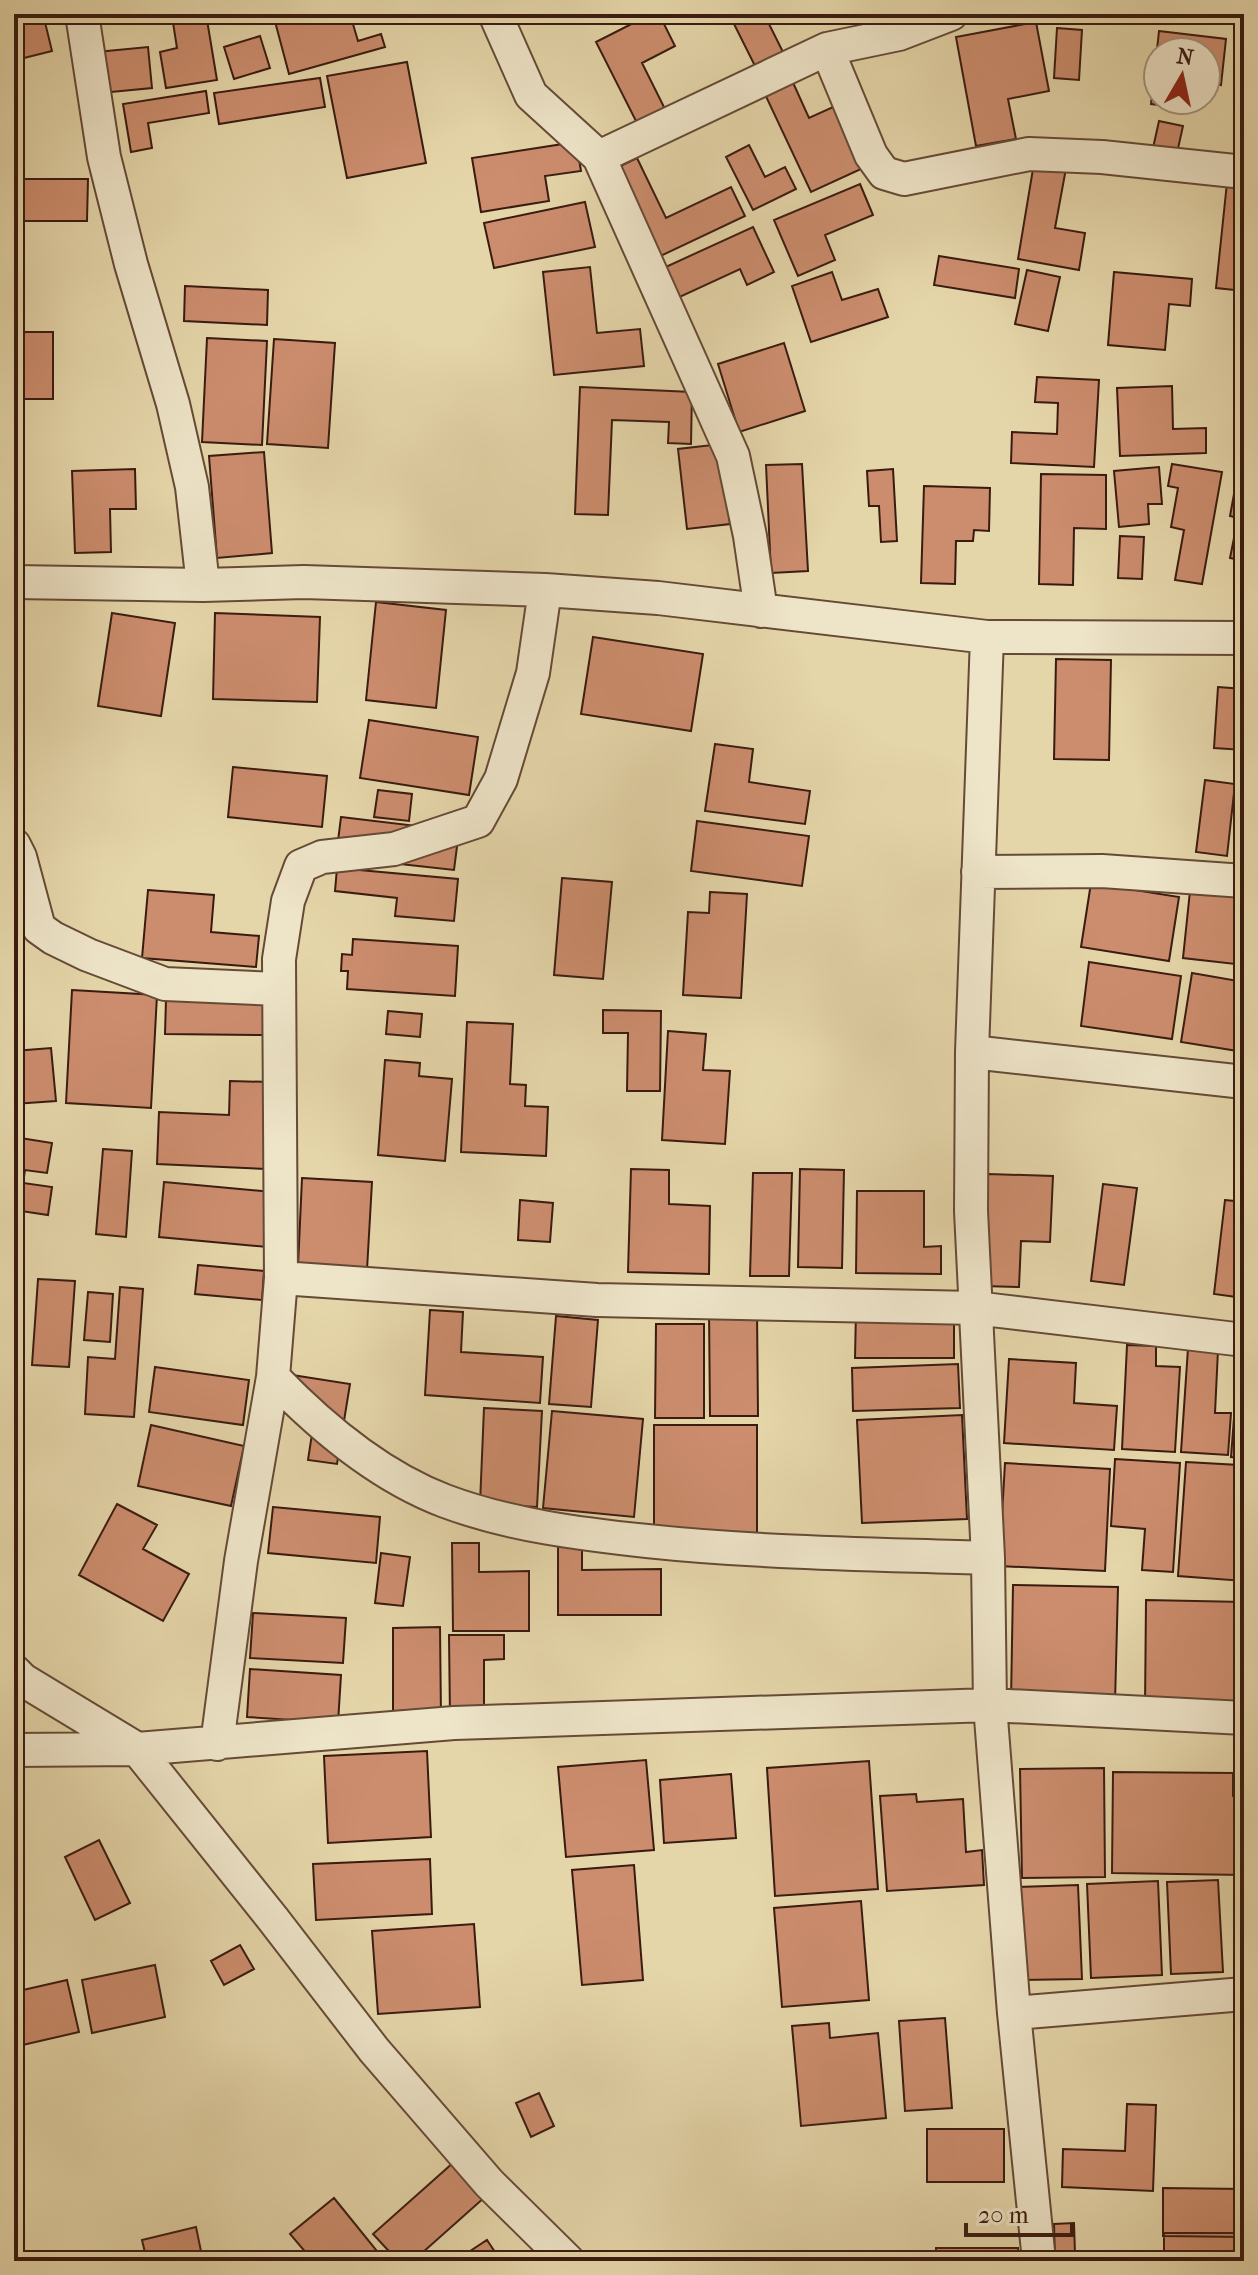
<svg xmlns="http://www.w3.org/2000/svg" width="1258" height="2275" font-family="'IM FELL French Canon',serif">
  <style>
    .building { fill: #cc8d6e; stroke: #3a1b10; stroke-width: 2 }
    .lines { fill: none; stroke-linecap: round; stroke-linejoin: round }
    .street-casing { stroke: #654a36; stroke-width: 36 }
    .street { stroke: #eee4c8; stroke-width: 32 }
  </style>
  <rect width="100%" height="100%" fill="#e5d6aa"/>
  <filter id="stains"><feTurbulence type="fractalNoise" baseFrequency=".0025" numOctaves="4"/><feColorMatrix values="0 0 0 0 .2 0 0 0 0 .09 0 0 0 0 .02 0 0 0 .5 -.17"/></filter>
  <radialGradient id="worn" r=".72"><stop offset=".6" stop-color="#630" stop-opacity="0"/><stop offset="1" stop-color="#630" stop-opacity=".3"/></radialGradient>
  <path class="building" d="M14,14H43L52,51L16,60Z
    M183,14H206L217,80L166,88L160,52L177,48L172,16Z
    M273,14H350L358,41L381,34L385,47L289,74Z
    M651,14H659L675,46L642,63L666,111L638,125L596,42Z
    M729,14H764L786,58L758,72Z
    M1036,22L1049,91L1008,99L1016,139L976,146L956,37Z
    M1057,28L1082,30L1079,80L1054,78Z
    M1159,31L1226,39L1221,85L1206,83V52H1158V100H1188L1187,108L1151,104Z
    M260,36L270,68L234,79L224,47Z
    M148,47L152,88L101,93L97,52Z
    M407,62L426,163L347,178L327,76Z
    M790,76L809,118L833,107L861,169L811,192L762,88Z
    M320,78L325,107L219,124L214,93Z
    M206,91L209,113L148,123L152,148L131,152L123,104Z
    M1159,121L1183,126L1177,153L1153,148Z
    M576,142L581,171L545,176L549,201L481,212L472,158Z
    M749,145L765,177L785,167L796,189L753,210L726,157Z
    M1035,157L1067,163L1055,228L1085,233L1079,270L1018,259Z
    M637,158L666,218L731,187L745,216L652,260L610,171Z
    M1228,173L1244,175V291L1216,288Z
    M14,179H88L87,221H14Z
    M860,184L873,215L825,235L835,260L798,276L774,220Z
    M585,202L595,247L494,268L484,223Z
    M753,227L774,272L747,285L740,269L671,301L657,271Z
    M939,256L1019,269L1015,298L934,285Z
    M590,267L597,333L640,329L644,366L554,375L543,272Z
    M1027,270L1060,277L1048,331L1015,324Z
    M832,272L842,300L878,289L888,317L811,342L792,286Z
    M1114,272L1192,279L1190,306L1169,304L1165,350L1108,345Z
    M185,286L268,290L267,325L184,321Z
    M14,332H53V399H14Z
    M207,338L267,341L262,445L202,442Z
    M274,339L335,343L328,448L267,444Z
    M784,343L805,411L739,432L718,364Z
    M1037,377L1099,380L1094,467L1011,463L1012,432L1057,434L1058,403L1035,402Z
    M1172,386L1173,429L1206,428V453L1120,456L1117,388Z
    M580,387L692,392L691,444L668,443L669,422L612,420L608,515L575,514Z
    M721,444L730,524L687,529L678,449Z
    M264,452L272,553L217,558L209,456Z
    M1240,461L1244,462V561L1230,558L1238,518L1230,516Z
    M802,464L808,571L771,573L766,465Z
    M1172,464L1222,472L1202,584L1175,580L1184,530L1171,527L1178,488L1168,486Z
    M1159,467L1162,504H1148L1149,524L1119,527L1114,471Z
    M135,469L136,509H110L111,552L75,553L72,471Z
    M893,469L897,541L881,542L879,506H869L867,471Z
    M1041,474L1106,475V529L1074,528L1073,585L1039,584Z
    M924,486L990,488L989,531L974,530L973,541H956L955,584L921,583Z
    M1120,536L1144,537L1142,579L1118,578Z
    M376,602L446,610L436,708L366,700Z
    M112,613L175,623L161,716L98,706Z
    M215,613L320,617L317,702L213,699Z
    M593,637L703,654L691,731L581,714Z
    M1241,647H1244V680H1238Z
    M1056,659L1111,660L1109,760L1054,759Z
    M1218,687L1244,689V750L1214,748Z
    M369,720L478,737L469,795L360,778Z
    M715,744L753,749L749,782L810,791L805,824L705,811Z
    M233,767L327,776L322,827L228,817Z
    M1205,780L1235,784L1227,856L1196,852Z
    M378,790L412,794L409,821L374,817Z
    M341,817L459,831L454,870L400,864L338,841Z
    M697,821L809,836L802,886L691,871Z
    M337,868L458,879L454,921L395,916L397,898L335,891Z
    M562,878L612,882L603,979L554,975Z
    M1091,883L1179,897L1169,961L1081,947Z
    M148,890L214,895L211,932L259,936L256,967L142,958Z
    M1190,891L1244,897V965L1183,958Z
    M710,892L747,894L741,998L683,995L688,912L709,913Z
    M353,939L458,946L455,996L347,989L348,971H341L342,954L352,955Z
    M1089,962L1181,976L1172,1039L1081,1026Z
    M1192,973L1244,982V1052L1181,1042Z
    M72,990L157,995L151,1108L66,1103Z
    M166,999L264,1000L263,1035L165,1034Z
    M603,1010L661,1011L660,1091H627L628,1033H603Z
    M388,1011L422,1014L420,1037L386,1034Z
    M467,1022L513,1024L510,1084L526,1085L525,1106L548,1107L546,1156L461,1152Z
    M668,1031L706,1034L703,1070L730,1071L725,1144L662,1140Z
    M51,1048L56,1101L14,1104V1051Z
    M385,1060L420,1063L419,1076L452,1079L445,1161L378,1155Z
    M230,1081L270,1082L267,1169L157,1164L159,1112L229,1115Z
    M14,1137L52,1143L47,1173L25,1170L23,1183L52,1187L48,1215L14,1210Z
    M103,1149L132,1151L126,1237L96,1234Z
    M631,1169L669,1170V1204L710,1206L709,1274L628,1272Z
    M800,1169L844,1170L842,1268L798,1267Z
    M753,1173H792L789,1276H750Z
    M988,1174L1053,1176L1050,1242L1021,1241L1019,1287L983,1286Z
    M302,1178L372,1182L367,1270L298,1266Z
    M164,1182L272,1192L267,1247L159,1237Z
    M1103,1184L1137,1188L1124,1285L1091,1281Z
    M857,1191H924V1247L941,1246V1274L856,1273Z
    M520,1200L553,1203L550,1242L518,1240Z
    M1225,1200L1244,1202V1298L1214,1294Z
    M198,1265L264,1271L262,1300L195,1294Z
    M38,1279L75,1281L69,1367L32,1365Z
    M120,1287L143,1289L134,1417L85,1414L88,1357L115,1359Z
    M88,1292L113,1294L110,1342L84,1340Z
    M430,1310L463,1312L461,1352L543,1357L540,1403L425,1395Z
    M709,1310H757L758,1416H710Z
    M856,1311L954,1312V1358H855Z
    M556,1316L598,1320L591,1407L549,1404Z
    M656,1324H704V1418H655Z
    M1127,1345L1156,1346V1366L1180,1367L1175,1452L1122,1449Z
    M1188,1348L1218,1350L1215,1413H1231L1228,1455L1181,1452Z
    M1009,1359L1076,1363L1074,1403L1117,1406L1114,1450L1004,1443Z
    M958,1364L960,1408L853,1411L852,1368Z
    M155,1367L249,1380L243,1425L149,1412Z
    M286,1374L350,1384L337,1464L308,1460L316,1408Z
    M484,1408L542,1411L537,1507L480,1504Z
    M552,1411L643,1419L634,1517L543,1508Z
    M962,1415L967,1519L862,1523L857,1420Z
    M1234,1418H1244V1458L1231,1457Z
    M151,1425L244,1446L231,1506L138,1486Z
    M654,1425H757V1534L654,1535Z
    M1115,1459L1180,1463L1173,1572L1142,1570L1145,1529L1111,1526Z
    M1186,1462L1239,1465L1234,1535L1244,1536V1581L1178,1576Z
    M1005,1463L1110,1469L1105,1571L999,1566Z
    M117,1504L157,1525L143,1549L189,1574L163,1621L79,1575Z
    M273,1507L380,1517L376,1563L268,1553Z
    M452,1543H479V1572L529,1571V1631H453Z
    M582,1546V1570L661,1569V1615H558V1547Z
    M381,1553L410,1557L403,1606L375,1603Z
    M1013,1585L1118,1587L1115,1703L1011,1701Z
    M1146,1600L1244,1602V1710L1145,1709Z
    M253,1613L346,1618L343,1663L250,1658Z
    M440,1627L441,1718L393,1719V1628Z
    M449,1635H504V1659L484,1660V1717H450Z
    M250,1669L341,1675L338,1723L247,1717Z
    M427,1751L431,1837L328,1843L324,1756Z
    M646,1760L654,1850L566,1857L558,1767Z
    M869,1761L878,1889L775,1896L767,1768Z
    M1104,1768L1105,1877L1022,1878L1020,1769Z
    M1113,1772L1233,1773V1796H1244V1875L1112,1873Z
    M731,1774L736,1838L664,1843L660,1780Z
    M916,1794L917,1802L963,1799L966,1852L982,1850L984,1885L887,1891L880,1796Z
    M99,1840L130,1903L95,1920L65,1857Z
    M430,1859L432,1914L316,1920L313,1864Z
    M634,1865L643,1980L582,1985L572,1870Z
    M1218,1880L1223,1972L1171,1974L1167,1882Z
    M1158,1881L1162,1975L1091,1978L1087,1884Z
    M1078,1885L1082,1979L1022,1980L1018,1887Z
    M861,1901L869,2000L782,2007L774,1908Z
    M474,1924L480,2007L378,2014L372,1931Z
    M240,1945L254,1969L224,1985L211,1961Z
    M155,1965L165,2017L92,2033L82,1980Z
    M67,1980L79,2032L14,2047V1992Z
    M945,2018L952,2108L905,2111L899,2021Z
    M829,2023L830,2038L878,2033L886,2118L801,2126L792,2026Z
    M539,2093L554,2126L531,2137L516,2103Z
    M1127,2104L1156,2105L1153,2191L1062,2187L1063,2149L1125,2151Z
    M927,2129H1004V2182H927Z
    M454,2162L485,2197L413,2261H398L373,2234Z
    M1163,2188L1244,2189V2237L1163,2236Z
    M334,2198L385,2261H313L290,2234Z
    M1074,2223L1075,2254L1124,2252L1125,2261H1055L1054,2224Z
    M196,2227L203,2261H147L142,2240Z
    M1164,2233H1244V2261H1164Z
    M487,2240L501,2261H459L458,2259Z
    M936,2248H1018V2261H936Z"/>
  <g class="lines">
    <defs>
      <path id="street" d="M82,14L104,157L131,264L173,404L192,487L203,585
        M495,14L531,95L599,157L686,351L733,456L750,536L761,611
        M951,14L899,34L827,49L871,155L884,173L904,179L1029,154L1102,157L1244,172
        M599,157L827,49
        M14,582L203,585L304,582L545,590L658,598L987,637L1244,638
        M987,637L972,1052L971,1211L988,1558L990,1705L1014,2013L1039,2261
        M14,845L20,857L39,928L53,938L88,955L165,984L279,989
        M978,872L1102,871L1244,881
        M972,1052L1244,1082
        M281,1278L597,1300L975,1308L1244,1340
        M273,1377C321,1427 379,1476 445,1501C509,1525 580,1534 647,1541C760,1553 874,1554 988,1558
        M14,1671L23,1680L137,1749L273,1919L374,2050L489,2183L568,2261
        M217,1744L241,1561L273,1377L281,1278L279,959L288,901L301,866L322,857L394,849L478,821L501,779L533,673L545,590
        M14,1750L137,1749L454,1723L990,1705L1244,1718
        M1014,2013L1244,1994"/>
    </defs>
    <use href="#street" class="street-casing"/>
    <use href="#street" class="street"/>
  </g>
  <rect width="1258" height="2275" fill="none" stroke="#e5d6aa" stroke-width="48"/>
  <rect x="16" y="16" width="1226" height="2243" fill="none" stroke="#3a1b10" stroke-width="4"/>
  <rect x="24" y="24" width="1210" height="2227" fill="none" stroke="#3a1b10" stroke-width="2"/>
  <g transform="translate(1182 76) rotate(9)"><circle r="38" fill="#eee4c8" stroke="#a6947e" stroke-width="2"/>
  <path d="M0-6L14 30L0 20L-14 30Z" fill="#8f2418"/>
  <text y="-12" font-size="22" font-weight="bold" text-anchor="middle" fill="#3a1b10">N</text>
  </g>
  <path d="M966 2223v12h106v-12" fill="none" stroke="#3a1b10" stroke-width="4"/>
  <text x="978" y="2223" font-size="24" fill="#3a1b10" stroke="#eee4c8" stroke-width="6" paint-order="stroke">20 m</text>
  <rect width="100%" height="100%" filter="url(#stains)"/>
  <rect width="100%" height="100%" fill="url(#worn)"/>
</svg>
